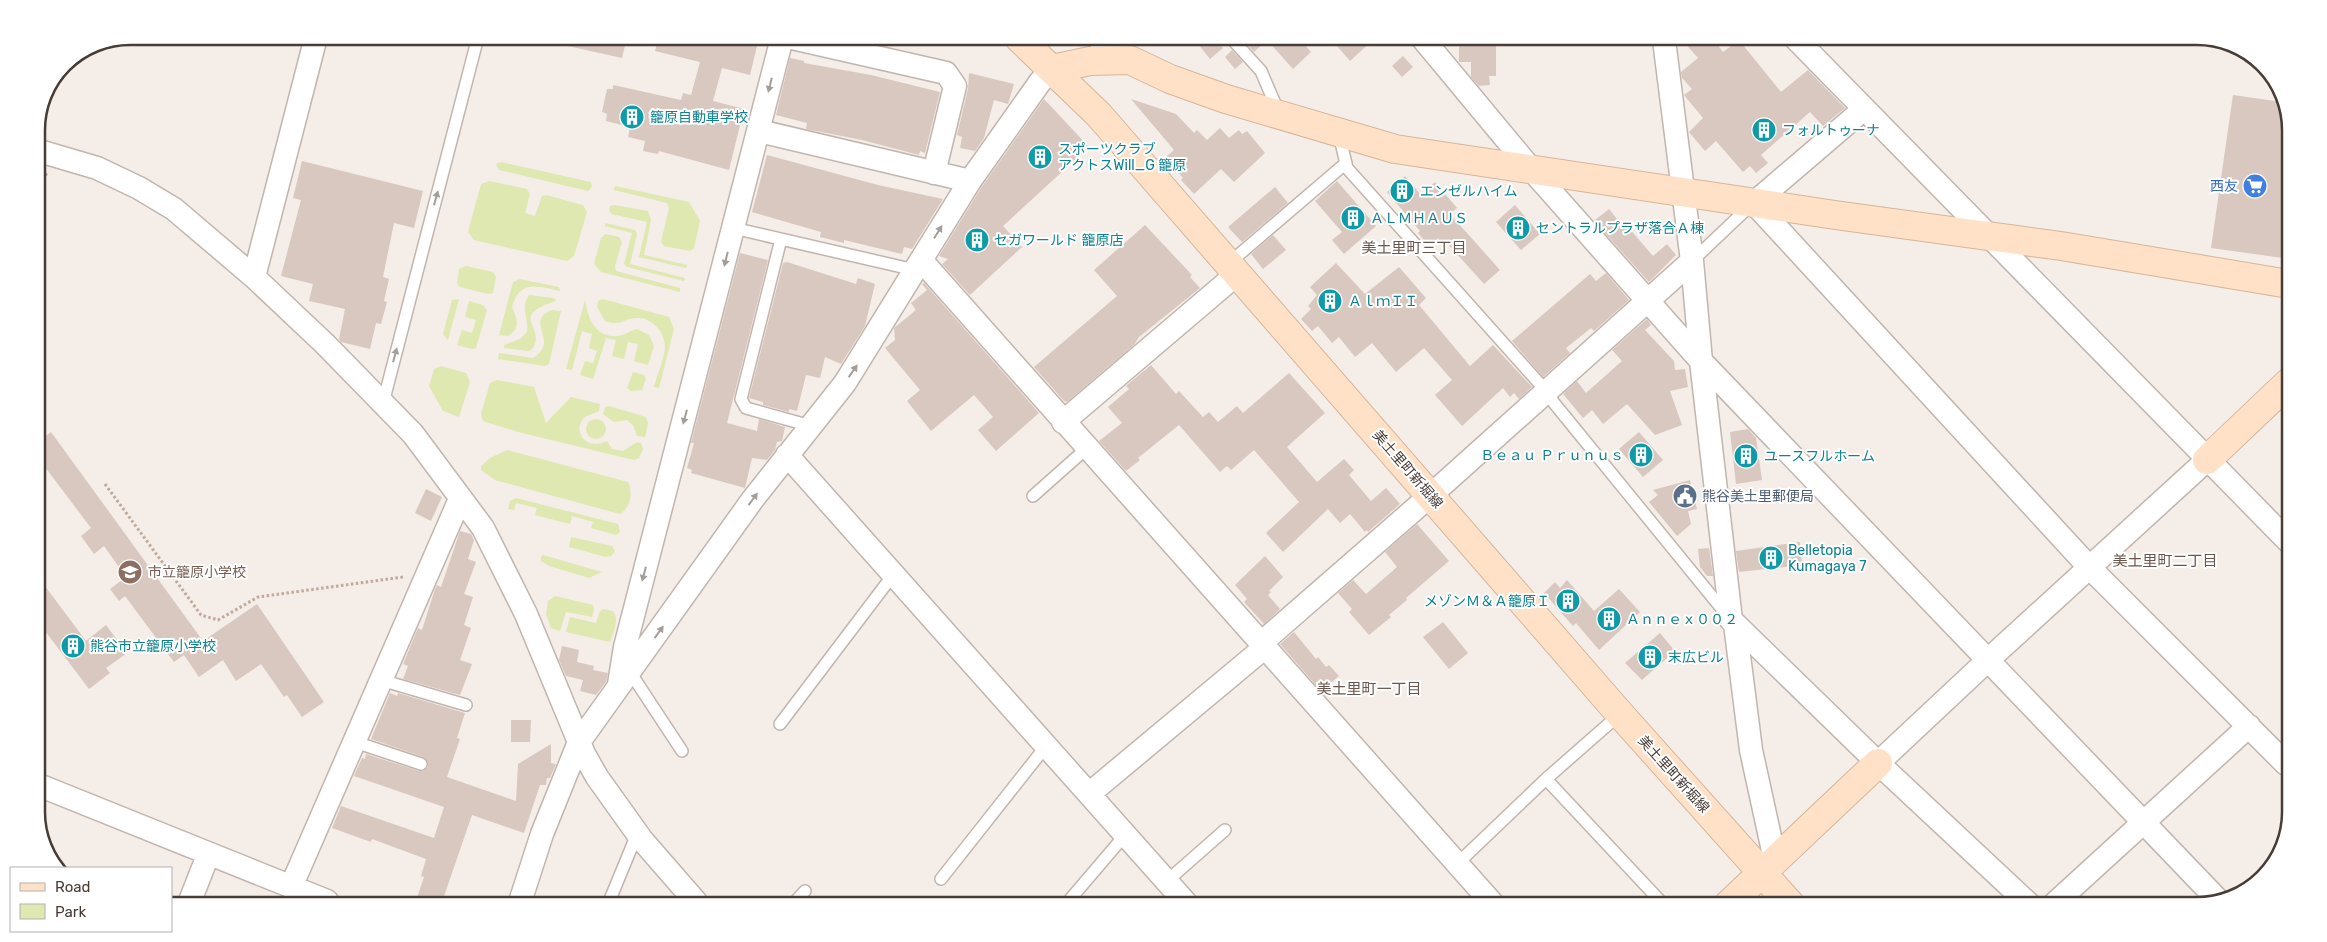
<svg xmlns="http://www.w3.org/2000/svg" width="2327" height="942" font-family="Rubik,'Noto Sans JP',sans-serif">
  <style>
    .green { fill: #dfe8b0 }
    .building { fill: #d9c8c0 }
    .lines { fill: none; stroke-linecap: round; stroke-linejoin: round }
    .lane-casing { stroke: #c2b5ad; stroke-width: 14 }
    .street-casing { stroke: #c2b5ad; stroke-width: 25 }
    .secondary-casing { stroke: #d7b599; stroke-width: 30 }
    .path { stroke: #c1a99b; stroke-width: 3; stroke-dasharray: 2.5 2.5; stroke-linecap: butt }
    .lane { stroke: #fff; stroke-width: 11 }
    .street { stroke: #fff; stroke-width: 22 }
    .secondary { stroke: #ffe1c7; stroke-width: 28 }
    .oneway { fill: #a39e9a }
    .labels { text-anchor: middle; stroke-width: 4; stroke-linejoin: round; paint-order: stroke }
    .culture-label { font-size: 14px; fill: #0d838f; stroke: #fff; text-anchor: start }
    .shop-label { font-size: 14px; fill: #366cbe; stroke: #fff; text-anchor: end }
    .street-label { font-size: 14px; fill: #473c36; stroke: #fff }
    .service-label { font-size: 14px; fill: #4e5e75; stroke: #fff; text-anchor: start }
    .education-label { font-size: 14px; fill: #785e54; stroke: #fff; text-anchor: start }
    .neighbourhood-label { font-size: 15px; fill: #6a564d; stroke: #fff }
    .rim { fill: none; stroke: #473c36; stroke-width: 2.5 }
  </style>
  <rect width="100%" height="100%" fill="#f4ede8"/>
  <path class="green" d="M501,162L591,182L592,187L588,191L499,170L496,164Z
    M489,181L527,189L530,194L525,213L535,216L542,196L546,195L583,205L587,212L574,256L567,261L474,240L468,232L481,184Z
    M615,186L689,202L700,221L694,248L690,251L664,246L661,242L669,208L667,203L614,190Z
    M614,205L648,211L651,220L644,255L687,265L686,268L639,257L647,222L612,214L609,211L610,206Z
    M605,223L635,230L637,234L630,264L685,278L684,281L627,267L624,264L632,233L605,226Z
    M605,234L619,237L622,242L615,266L616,271L680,288V292L601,272L594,264L601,238Z
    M466,266L493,272L496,277L493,293L488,294L460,287L457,283L459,269Z
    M520,279L559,287L560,291C538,286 520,279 512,307C517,319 521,328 508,336L499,335L513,282Z
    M529,295L554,298L556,301C507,317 546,325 533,348L529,351L504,348V345L520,339L527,332C529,318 520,308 529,295Z
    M459,299L448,340L443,334L452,300Z
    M603,299L669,317L674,329L659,388L654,387C657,376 665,356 665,346C664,331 652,318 638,318C623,318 621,327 605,321L597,307L598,301Z
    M585,300C588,318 595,338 618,336C625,335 630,331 637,329L649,335L654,346L648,365L634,361L638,344L628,342L624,359L612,356L616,340L606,338L593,379L580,375L585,361L593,363L597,351L589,348L592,334L582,331L572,370L566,369Z
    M469,301L483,305L487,310L476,348L472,349L457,345L462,330L472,333L476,320L465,317Z
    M552,310L561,311L549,364L545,366L498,359L499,353L533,358C561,341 523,321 552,310Z
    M441,366L466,373L470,382L459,417L443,411L429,386L434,369Z
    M633,372L644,375L646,379L642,390L631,391L627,388Z
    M497,380L534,387L546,423L571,397L600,404L599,411C594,414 587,415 584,418C572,430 585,452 607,441L612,449L623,451L637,442L641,443L643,449L639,458L634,460L518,432L483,421L481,414L490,383Z
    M609,406L646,417L648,423L645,437L637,436L633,425L627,420L614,422L603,414L605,407Z
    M586 429a10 10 0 1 1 20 0a10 10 0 1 1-20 0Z
    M507,450L628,482C633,493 631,507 620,514L495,480L481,470V466L490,458Z
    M516,498L618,524L620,532L616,535L591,528L593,522L572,516L570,524L535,515L537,508L516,503L514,510L508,509L510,501Z
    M571,537L612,546L615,551L611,556L606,557L569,547Z
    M543,555L602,572L589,578L549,566L541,561V557Z
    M555,596L593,605L594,609L592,617L566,612L560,631L551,628L546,614L548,601Z
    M603,609L613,611C620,620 613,632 610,642L566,632L570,617L596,623L600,611Z"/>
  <path class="building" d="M560,37H627L622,58L559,44Z
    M658,38H759L750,75L722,68L713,101L744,109L729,170L659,151L658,154L643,151L645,141L628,137L630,127L606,121L607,114L602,112L607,89H613V85L681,100L683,93L691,95L700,62L655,51Z
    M1194,39H1215L1223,48L1210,59Z
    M1245,39H1300L1311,52L1293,69L1267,40L1254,52L1244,41Z
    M1331,39H1374L1350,61Z
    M1459,39L1496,40V76H1489L1490,85L1479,86L1471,77V62H1459Z
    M1682,40H1714L1723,52L1739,40L1781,92L1808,70L1845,108L1823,126L1810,112L1761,155L1768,163L1756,173L1750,166L1743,172L1716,141L1705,151L1689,132L1703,118L1684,95L1692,89L1682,78L1681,72L1698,58Z
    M1232,50L1243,62L1235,69L1225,57Z
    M1403,56L1413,67L1402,77L1392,66Z
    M790,58L804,61V63L871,75L940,92L925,153L920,151L919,155L862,140L806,129L807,123L776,115Z
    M969,73L1014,84L1008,104L994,100L984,138L975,151L960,148L962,137L957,135L968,89Z
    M2233,95L2282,102L2291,124L2290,259L2211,248Z
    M1044,99L1089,147L1003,226L1022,247L970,295L942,264L948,259L939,256L981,188Z
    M1131,99L1176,114L1194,133L1197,130L1207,140L1220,128L1229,138L1239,130L1242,134L1247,131L1265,153L1234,182L1221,169L1194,194L1181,180L1183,178L1166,157L1174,150Z
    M767,155L878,185L943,199L912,249L904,247L902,254L844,240V243L820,237L821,232L752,212Z
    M302,161L423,191L414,228L394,223L383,277L389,279L384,301L387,302L381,324L376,323L370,349L341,342L339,339L345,309L309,301L313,284L281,276L301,200L293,198Z
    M1405,176L1421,195L1435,182L1457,208L1450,214L1500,270L1484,284L1446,242L1442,245L1438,238L1429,246L1418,233L1420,231L1387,192Z
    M1337,181L1376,226L1344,254L1332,240L1342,232L1315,201Z
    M1275,187L1288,203L1242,242L1228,227Z
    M1515,205L1540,234L1521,250L1496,222Z
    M1609,209L1625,229L1628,227L1653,256L1667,244L1676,255L1649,282L1594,221Z
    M1145,225L1192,275L1190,277L1200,288L1139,337L1134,345L1067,402L1064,401L1034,367L1117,296L1094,270Z
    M1273,235L1286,250L1263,269L1251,254Z
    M740,253L768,260L727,423L757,431L759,419L785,427L782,441L777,442L775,450L767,460L752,458L745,488L691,473L692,470L687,468L694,443H691Z
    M787,262L856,284L858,278L875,284L865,326L841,364L825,357L820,378L806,375L797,411L789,409V412L763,405V402L749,398L783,263Z
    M1336,263L1365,294L1399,267L1426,298L1419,305L1470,366L1493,345L1532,387L1519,399L1514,393L1510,397L1503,388L1462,426L1435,395L1452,380L1424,348L1396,372L1372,343L1355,357L1339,337L1332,343L1318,326L1312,331L1301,319L1311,309L1308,306L1317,295L1310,287Z
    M1606,273L1629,300L1594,331L1591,328L1566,348L1570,353L1543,377L1512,341L1590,274L1596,281Z
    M924,283L1039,413L996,451L978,430L993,417L974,395L931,431L907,401L920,390L885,348L895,340L894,328L916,310L911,303L927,290L922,284Z
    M1647,319L1651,325L1645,330L1674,361L1675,370L1685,369L1688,387L1670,391L1682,425L1655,435L1627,404L1603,424L1592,410L1583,418L1563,394L1577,381L1586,393L1622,361L1612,350Z
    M1151,365L1176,394L1179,391L1203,417L1209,412L1218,422L1237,406L1243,413L1289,373L1325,413L1287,447L1317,482L1344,459L1354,470L1349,475L1371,501L1386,488L1400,504L1368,532L1367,530L1365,532L1350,514L1340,523L1328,509L1283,552L1266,533L1299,502L1254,450L1231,470L1227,466L1220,472L1179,425L1138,458L1140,460L1126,471L1099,441L1122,423L1108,407L1129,389L1126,386Z
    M1748,429L1756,438L1762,480L1736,484L1730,432Z
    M51,432L203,641L257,604L324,702L302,717L287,695L284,697L261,664L236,681L223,660L199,677L184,655L174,662L125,596L119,601L110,589L126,577L104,546L94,554L81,536L91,528L36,455V443Z
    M1639,432L1663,460L1643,477L1619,449Z
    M1690,480L1697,509L1688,511L1691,524L1677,536L1649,502L1658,495L1653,490Z
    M426,489L442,497L431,521L415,513Z
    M1417,524L1449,561L1406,598L1407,600L1389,615L1391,617L1369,635L1349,612L1352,609L1338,593L1353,580L1366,594L1397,567L1385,552Z
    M460,531L471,534L474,540L468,559L476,562L464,594L473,597L464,625L471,628L460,660L472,664L460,695L403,679L408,666L403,664L418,628L422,630L435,589L437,585L441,587Z
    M1800,542L1802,565L1739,572L1736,551Z
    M1709,548L1713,576H1707L1700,567L1698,549Z
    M1265,556L1283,577L1269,591L1271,592L1268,595L1280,609L1264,624L1244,602L1247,599L1235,585Z
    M36,574L86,641L106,625L127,653L106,668L110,673L89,689L36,619Z
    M1567,580L1594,611L1619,589L1640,612L1599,650L1576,623L1573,626L1544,593L1555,582L1560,588Z
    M1443,622L1468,653L1449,669L1423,637Z
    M1294,632L1316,659L1318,657L1326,667L1329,665L1339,676L1321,691L1280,644Z
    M1660,633L1675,651L1642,680L1625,663Z
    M562,646L579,650L577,662L594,666L593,670L608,673L606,682L596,695L580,691L583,680L566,676L559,660Z
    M390,693L397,696L398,693L465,713L457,738L460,739L447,777L516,801L518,764L551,744V763L556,764L550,778H547L546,785H540L524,833L472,815L442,902L416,901L424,877L421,876L426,859L372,839L371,842L332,828L341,806L434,838L444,807L354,776L362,758L365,759L366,754L419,771H423L428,767V762L423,757L371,739Z
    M511,720H531L530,742H511Z"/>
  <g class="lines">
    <defs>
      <path id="lane" d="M1232,39L1261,71L1279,113
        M1339,134L1347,168L1547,392L1554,403L1727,615
        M733,228L915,270
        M781,239L741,399L746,408L811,426
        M1692,261L1751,205
        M1228,264L1346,163
        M383,403L478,37
        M1033,496L1087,448
        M630,672L682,751
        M381,680L466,705
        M780,724L893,575
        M355,742L421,764
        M1546,779L1663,904
        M1457,864L1546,779L1620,714
        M941,879L1046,746
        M1167,881L1225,830
        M609,902L637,834
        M795,902L805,891
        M1067,903L1125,835"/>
      <path id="street" d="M792,38L946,73L955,86L934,173
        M1099,39L1130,60
        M1423,39L1531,169L1701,361L2217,899
        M1664,40L1692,261L1701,361L1731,620L1878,763L2030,905
        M1797,40L2288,541
        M1864,109L1754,203L2090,568L2286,764
        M759,131L970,181
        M36,150L97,168L139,188L174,209L254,277L325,344L413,434L483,528L526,614L584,754L597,777L642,840L696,902
        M921,260L1493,904
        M254,277L316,37
        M1063,422L1237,274
        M787,455L1186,903
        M1735,624L1751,750L1775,860
        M1260,644L1431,495L1692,261
        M619,684L625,647L782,38
        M1878,763L1988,660L2207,460
        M36,784L327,901
        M1089,794L1264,648
        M291,887L460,499
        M190,901L208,855
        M520,902L542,834L579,742L753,499L845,383L970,181L1040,82L1052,69
        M2053,905L2249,726"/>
      <path id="secondary" d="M1019,38L1099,115L1620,714L1791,905
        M1052,69L1090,61L1130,60L1170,79L1226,99L1395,149L1835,215L2061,246L2289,284
        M2207,460L2289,382
        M1728,905L1878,763"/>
    </defs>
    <use href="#lane" class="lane-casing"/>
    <use href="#street" class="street-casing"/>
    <use href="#secondary" class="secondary-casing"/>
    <path class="path" d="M36,187L47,173
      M105,484L201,615L218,620L258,597L403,577"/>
    <use href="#lane" class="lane"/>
    <use href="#street" class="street"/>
    <use href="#secondary" class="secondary"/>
  </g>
  <defs><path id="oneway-solid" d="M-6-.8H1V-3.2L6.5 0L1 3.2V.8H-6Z" transform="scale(1.25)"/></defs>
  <g class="oneway">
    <use href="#oneway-solid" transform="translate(770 85) rotate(104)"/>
    <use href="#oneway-solid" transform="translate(436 198) rotate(-75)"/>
    <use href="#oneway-solid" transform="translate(938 232) rotate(-58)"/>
    <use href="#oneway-solid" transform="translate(726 259) rotate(104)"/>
    <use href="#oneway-solid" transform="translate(395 355) rotate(-75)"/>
    <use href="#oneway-solid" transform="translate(853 371) rotate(-55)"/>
    <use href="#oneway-solid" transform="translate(685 417) rotate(105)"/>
    <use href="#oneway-solid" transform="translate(753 499) rotate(-54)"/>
    <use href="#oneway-solid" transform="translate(644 574) rotate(105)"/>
    <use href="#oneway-solid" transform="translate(659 632) rotate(-54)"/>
  </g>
  <defs>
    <symbol id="building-disc" viewBox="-11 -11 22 22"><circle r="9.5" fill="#0f9aa8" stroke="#fff"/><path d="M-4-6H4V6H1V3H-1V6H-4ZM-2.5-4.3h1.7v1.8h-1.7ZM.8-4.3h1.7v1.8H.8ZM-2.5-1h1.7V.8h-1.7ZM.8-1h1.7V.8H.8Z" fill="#fff"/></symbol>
    <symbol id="supermarket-disc" viewBox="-11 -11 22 22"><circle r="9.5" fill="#3f7fe0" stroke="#fff"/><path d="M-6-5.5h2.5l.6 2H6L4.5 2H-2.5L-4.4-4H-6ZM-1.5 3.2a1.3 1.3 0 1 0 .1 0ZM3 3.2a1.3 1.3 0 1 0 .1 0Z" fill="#fff"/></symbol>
    <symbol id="civic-disc" viewBox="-11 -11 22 22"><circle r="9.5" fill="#5c6f8a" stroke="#fff"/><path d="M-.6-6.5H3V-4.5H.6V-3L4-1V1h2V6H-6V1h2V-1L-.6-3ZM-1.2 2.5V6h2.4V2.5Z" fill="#fff"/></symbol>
    <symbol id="school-disc" viewBox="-11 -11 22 22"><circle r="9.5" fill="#8d6e63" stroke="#fff"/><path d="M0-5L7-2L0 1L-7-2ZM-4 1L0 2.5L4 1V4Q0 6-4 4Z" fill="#fff"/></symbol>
  </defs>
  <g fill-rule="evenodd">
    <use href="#building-disc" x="618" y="103" width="28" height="28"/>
    <use href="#building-disc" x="1750" y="116" width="28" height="28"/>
    <use href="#building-disc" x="1026" y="143" width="28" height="28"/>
    <use href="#supermarket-disc" x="2241" y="172" width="28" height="28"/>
    <use href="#building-disc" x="1388" y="177" width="28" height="28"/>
    <use href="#building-disc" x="1339" y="204" width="28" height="28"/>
    <use href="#building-disc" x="1504" y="214" width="28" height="28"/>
    <use href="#building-disc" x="963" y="226" width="28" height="28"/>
    <use href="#building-disc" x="1316" y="287" width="28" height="28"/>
    <use href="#building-disc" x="1627" y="441" width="28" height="28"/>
    <use href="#building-disc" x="1732" y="442" width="28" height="28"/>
    <use href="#civic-disc" x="1671" y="482" width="28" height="28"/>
    <use href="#building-disc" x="1757" y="544" width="28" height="28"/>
    <use href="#school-disc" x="116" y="558" width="28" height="28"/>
    <use href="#building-disc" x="1554" y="587" width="28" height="28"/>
    <use href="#building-disc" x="1595" y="605" width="28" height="28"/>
    <use href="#building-disc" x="59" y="632" width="28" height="28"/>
    <use href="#building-disc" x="1636" y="643" width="28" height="28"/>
  </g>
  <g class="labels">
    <g class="culture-label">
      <text x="650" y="122">籠原自動車学校</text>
      <text x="1782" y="135">フォルトゥーナ</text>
      <text x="1058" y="154">スポーツクラブ<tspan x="1058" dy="16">アクトスWill_G 籠原</tspan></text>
      <text x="1420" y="196">エンゼルハイム</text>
      <text x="1370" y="223">ＡＬＭＨＡＵＳ</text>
      <text x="1536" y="233">セントラルプラザ落合Ａ棟</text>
      <text x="994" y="245">セガワールド 籠原店</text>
      <text x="1348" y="306">ＡｌｍＩＩ</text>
      <text x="1624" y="460" text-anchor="end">Ｂｅａｕ Ｐｒｕｎｕｓ</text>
      <text x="1764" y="461">ユースフルホーム</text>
      <text x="1788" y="555">Belletopia<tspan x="1788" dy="16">Kumagaya 7</tspan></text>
      <text x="1550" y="606" text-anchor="end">メゾンＭ＆Ａ籠原Ｉ</text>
      <text x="1626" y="624">Ａｎｎｅｘ００２</text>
      <text x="90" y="651">熊谷市立籠原小学校</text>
      <text x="1668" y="662">末広ビル</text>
    </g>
    <g class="shop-label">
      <text x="2238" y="191">西友</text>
    </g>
    <g class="street-label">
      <text transform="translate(1408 469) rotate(49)" y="5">美土里町新堀線</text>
      <text transform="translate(1674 774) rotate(48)" y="5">美土里町新堀線</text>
    </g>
    <g class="service-label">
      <text x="1702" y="501">熊谷美土里郵便局</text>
    </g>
    <g class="education-label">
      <text x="148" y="577">市立籠原小学校</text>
    </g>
    <g class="neighbourhood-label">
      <text x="1414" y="253">美土里町三丁目</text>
      <text x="2165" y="566">美土里町二丁目</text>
      <text x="1369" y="694">美土里町一丁目</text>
    </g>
  </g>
  <path d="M0 0H2327V942H0ZM130 45H2197A85 85 0 0 1 2282 130V812A85 85 0 0 1 2197 897H130A85 85 0 0 1 45 812V130A85 85 0 0 1 130 45Z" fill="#fff" fill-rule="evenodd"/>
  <path class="rim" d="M130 45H2197A85 85 0 0 1 2282 130V812A85 85 0 0 1 2197 897H130A85 85 0 0 1 45 812V130A85 85 0 0 1 130 45Z"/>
  <rect x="10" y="867" width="162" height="65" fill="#ffffff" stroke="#b5b1af"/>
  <rect x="20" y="883" width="25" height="8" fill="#ffe1c7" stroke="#b5b1af"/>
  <text x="55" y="892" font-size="15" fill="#473c36">Road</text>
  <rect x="20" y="904" width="25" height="15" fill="#dfe8b0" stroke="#b5b1af"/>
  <text x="55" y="917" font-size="15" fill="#473c36">Park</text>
</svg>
